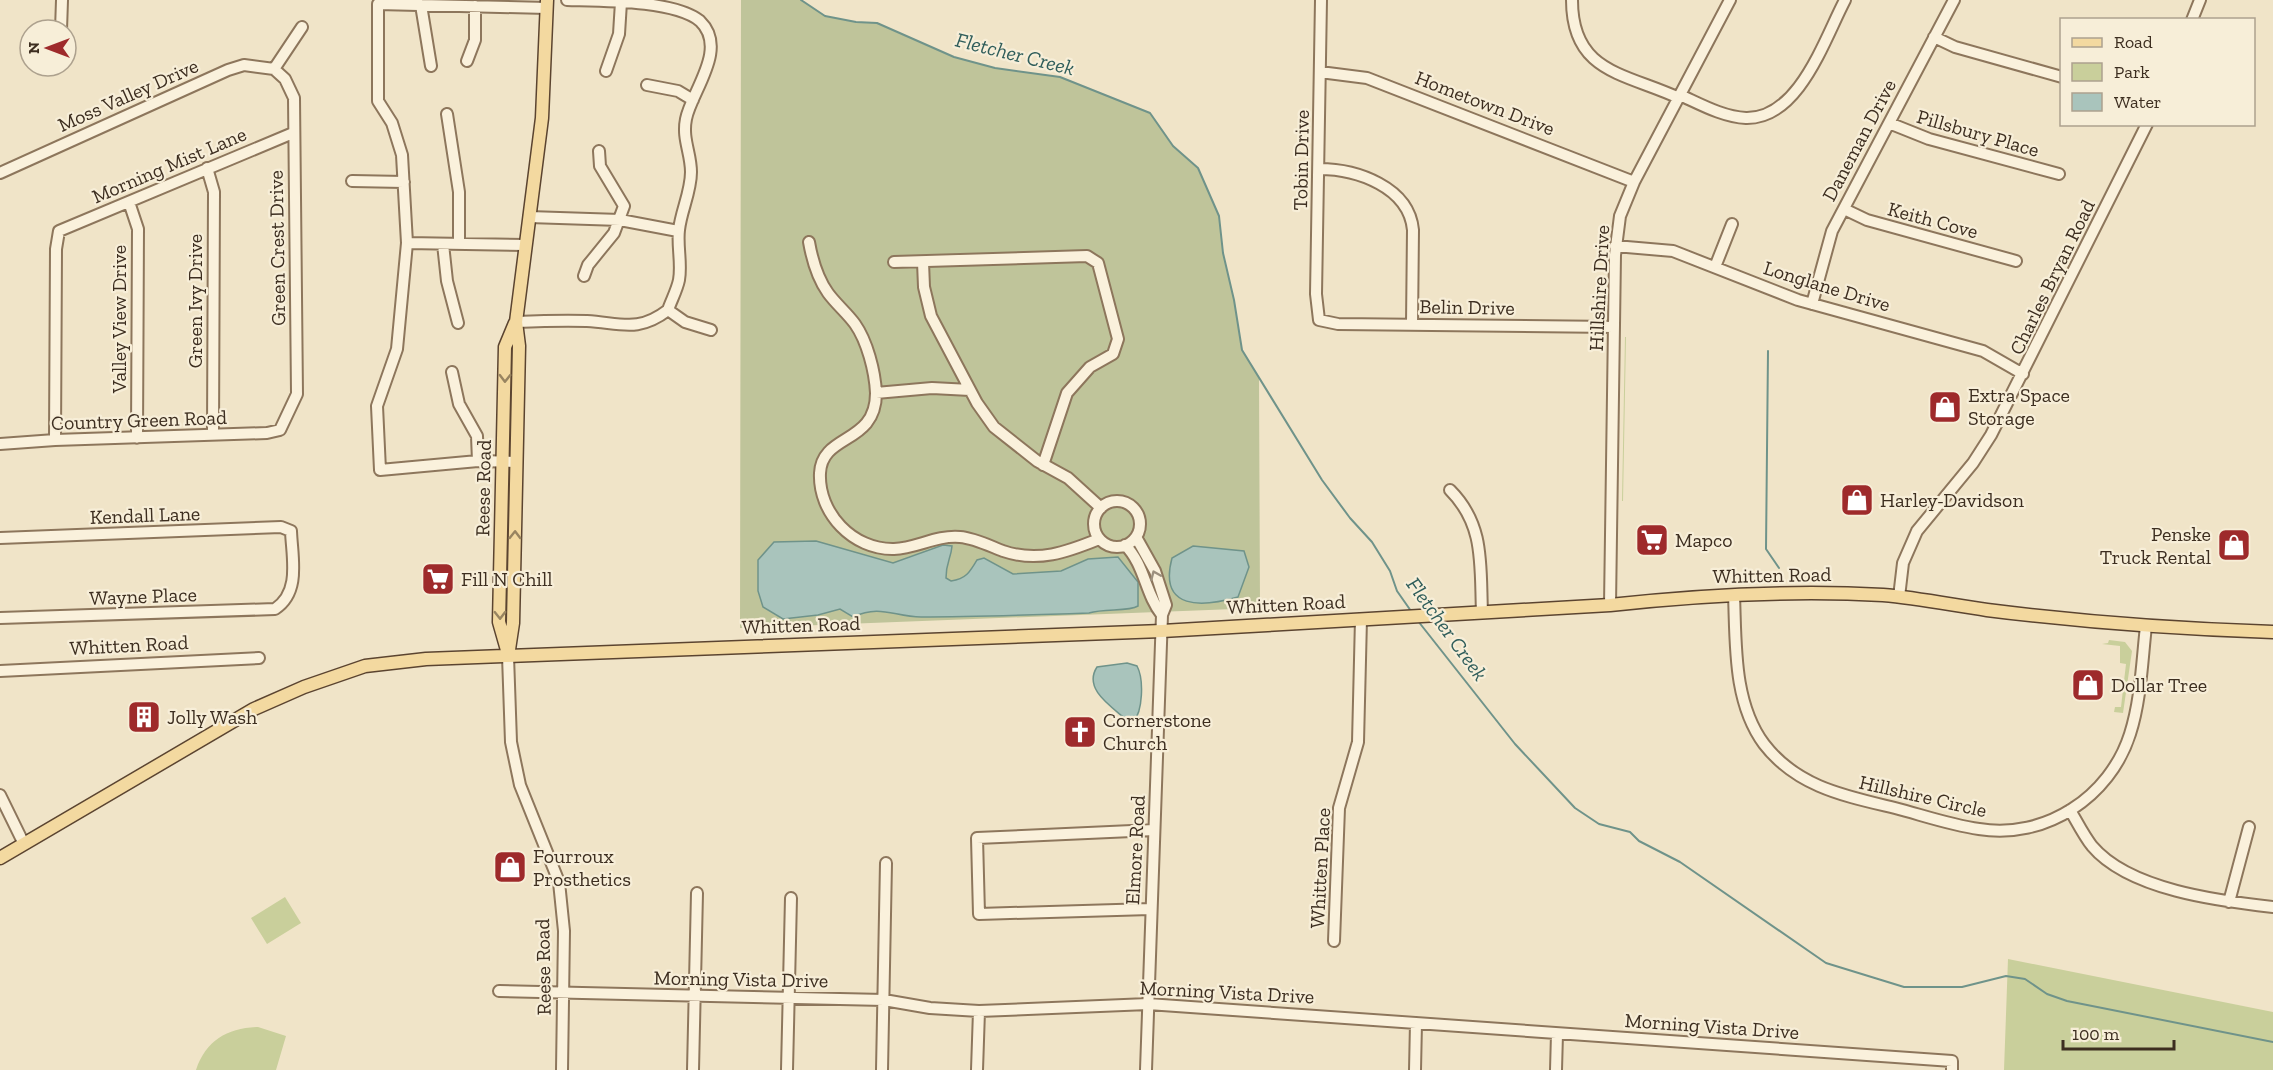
<svg xmlns="http://www.w3.org/2000/svg" width="2273" height="1070" font-family="'Zilla Slab',serif">
  <style>
    .green { fill: #c9cf9b }
    .cemetery { fill: #bfc49a }
    .water { fill: #a9c4bc; stroke: #6f938a; stroke-width: 1.5 }
    .lines { fill: none; stroke-linecap: round; stroke-linejoin: round }
    .stream { stroke: #6f938a; stroke-width: 2 }
    .minor-casing { stroke: #8d765c; stroke-width: 14 }
    .major-casing { stroke: #5b4430; stroke-width: 15 }
    .minor { stroke: #faf1dc; stroke-width: 10 }
    .major { stroke: #f3d9a0; stroke-width: 12 }
    .oneway { stroke: #988460 }
    .oneway2 { stroke: #9c907e }
    .labels { text-anchor: middle; stroke-width: 4.5; stroke-linejoin: round; paint-order: stroke }
    .street-label { font-size: 20px; fill: #3d2e20; stroke: #f7eed8 }
    .poi-label { font-size: 20px; fill: #3d2e20; stroke: #f7eed8; text-anchor: start }
    .water-label { font-size: 21px; font-style: italic; fill: #2f5d5a; stroke: #f7eed8 }
  </style>
  <rect width="100%" height="100%" fill="#f0e4c8"/>
  <path class="green" d="M1625,337H1626L1623,501H1622Z
    M2109,640L2125,642L2132,651L2123,713L2114,712L2115,707H2121L2126,664L2120,663V646L2102,644L2108,643Z
    M285,897L301,923L267,944L251,918Z
    M2008,959L2273,1012V1070H2004Z
    M258,1027L286,1036L276,1070H196C206,1040 228,1028 258,1027Z"/>
  <path class="cemetery" d="M741,0H801L825,16L856,22L877,23L954,57L995,68L1060,77L1150,113L1173,146L1198,168L1219,216L1223,253L1234,300L1242,350L1259,378L1260,608L740,628Z"/>
  <path class="water" d="M816,541L893,563L943,545L952,546C951,559 946,562 946,578L951,581C966,579 970,572 977,560L984,558L1013,574L1061,571L1088,559L1118,557L1138,582V606C1128,612 1105,608 1089,613C1033,615 977,617 921,617C894,617 881,604 853,617L840,609L818,615L783,619L763,607L758,591V560L774,542Z
    M1193,546L1244,551L1249,567L1238,597C1203,607 1158,611 1172,558Z
    M1127,663L1137,666C1144,679 1143,712 1133,722H1129C1114,708 1082,690 1097,667Z"/>
  <g class="lines">
    <path class="stream" d="M801,0L825,16L856,22L877,23L954,57L995,68L1060,77L1150,113L1173,146L1198,168L1219,216L1223,253L1234,300L1242,350L1322,480L1350,518L1372,542L1390,571L1397,591L1411,611
      M1768,351L1766,549L1779,568
      M1418,621L1515,744L1575,808L1599,824L1630,832L1639,841L1680,862L1826,963L1904,987H1962L2006,976L2025,979L2047,994L2067,1001L2273,1042"/>
    <defs>
      <path id="minor" d="M567,0C601,1 674,0 700,21C729,49 691,92 686,119C682,139 691,153 691,172C691,192 681,211 679,230C677,246 682,264 679,280C677,290 671,301 668,310
        M1321,0L1316,294L1319,320L1338,324L1614,327
        M1572,0C1572,73 1625,73 1679,98
        M421,5L431,66
        M2192,20L2200,0
        M61,30L62,0
        M1934,37L1955,47L2062,77
        M467,61L475,40V6
        M274,69L302,27
        M606,71L619,34L621,2
        M1320,72L1367,78L1634,182
        M647,85L678,91L693,100
        M1680,95C1700,104 1723,117 1746,118C1799,119 1824,40 1845,0
        M447,114L459,192V244
        M1889,123L1929,139L2059,174
        M207,168L214,192L213,435
        M1319,169C1357,169 1409,187 1413,230L1412,324
        M0,173L228,70L244,65L274,69
        M352,181L404,182
        M129,202L138,229L137,438
        M1844,209L1867,220L2016,261
        M529,217L620,220L678,231
        M809,242C812,259 818,279 828,293C836,304 847,313 855,324C867,341 875,371 876,393C876,445 822,433 820,473C818,513 853,550 894,549C917,548 936,535 960,537C974,538 990,546 1003,551C1038,563 1067,552 1099,539
        M407,243L525,245
        M443,244L447,281L458,323
        M1615,246L1673,251L1798,300L1983,351L2023,374
        M894,262L1087,256L1098,263L1118,339L1113,354L1090,367L1067,393L1043,465
        M923,262L924,287L931,316L977,403L994,427L1037,461L1068,478L1101,508
        M1715,267L1732,224
        M584,276L588,265L614,233L624,206L600,166L599,151
        M1812,304L1832,231L1954,0
        M668,310L685,322L711,330
        M516,322C539,321 563,320 587,321C621,323 638,333 668,310
        M452,372L459,404L477,436L478,461
        M876,393L932,388L970,390
        M55,440L56,249L59,231L293,133
        M0,444L55,440L267,433L280,430L297,394L294,98L285,79L274,69
        M516,462L478,461L380,470L377,406L397,349L407,243L402,155L392,123L378,101V4L547,8
        M1450,490C1485,525 1480,565 1482,612
        M1094 524a23 23 0 1 1 46 0a23 23 0 1 1-46 0Z
        M1136,537L1155,571L1166,605L1162,615L1146,1070
        M0,538L281,527L291,531C292,558 301,592 275,609L0,618
        M1125,545C1145,565 1145,594 1162,615
        M1734,595C1736,644 1733,702 1764,744C1797,787 1845,796 1895,808C1922,815 1950,825 1979,829C2045,840 2110,797 2130,734C2141,700 2142,661 2146,626
        M1899,597L1903,563L1917,531L1973,463L1991,435L2147,124
        M1610,605L1615,255L1620,216L1634,182L1730,0
        M508,656L511,742L520,785L559,882L564,931L562,1070
        M0,671L259,658
        M0,795L23,842
        M2070,810C2077,822 2084,836 2092,846C2129,890 2219,901 2273,907
        M2229,902L2249,827
        M1150,909L979,914L977,838L1154,830
        M1334,941L1339,808L1358,742L1361,619
        M499,991L884,1000L930,1008L979,1011L1148,1004L1952,1061V1070
        M693,1070L697,893
        M787,1070L791,898
        M882,1070L886,863
        M977,1070L979,1011
        M1415,1070L1416,1023
        M1556,1070L1557,1034"/>
      <path id="major" d="M507,650L499,622L505,347L515,323
        M508,656L513,623L519,346L516,322L542,118L547,0
        M0,858L254,709L304,687L365,666L426,659L1162,631L1610,605C1701,595 1792,590 1883,595C1918,598 1952,605 1987,610C2082,622 2177,629 2273,632"/>
    </defs>
    <use href="#minor" class="minor-casing"/>
    <use href="#major" class="major-casing"/>
    <use href="#minor" class="minor"/>
    <use href="#major" class="major"/>
  </g>
  <defs><path id="oneway-chevron" d="M-2-3.5L2.5 0L-2 3.5" fill="none" stroke-width="1.6" stroke-linecap="round" stroke-linejoin="round" transform="scale(1.5)"/></defs>
  <g class="oneway">
    <use href="#oneway-chevron" transform="translate(505 378) rotate(91)"/>
    <use href="#oneway-chevron" transform="translate(515 535) rotate(-89)"/>
    <use href="#oneway-chevron" transform="translate(500 615) rotate(89)"/>
  </g>
  <use class="oneway2" href="#oneway-chevron" transform="translate(1155 575) rotate(-113)"/>
  <defs>
    <symbol id="shop-square" viewBox="-11 -11 22 22"><rect x="-9" y="-9" width="18" height="18" rx="4" fill="#9e2a2b" stroke="#f7eed8"/><path d="M-5-2.5h2.3a2.7 3.5 0 0 1 5.4 0H5L5.5 6h-11ZM-1.5-2.5h3a1.5 2.3 0 0 0-3 0Z" fill="#fff"/></symbol>
    <symbol id="supermarket-square" viewBox="-11 -11 22 22"><rect x="-9" y="-9" width="18" height="18" rx="4" fill="#9e2a2b" stroke="#f7eed8"/><path d="M-6-5.5h2.5l.6 2H6L4.5 2H-2.5L-4.4-4H-6ZM-1.5 3.2a1.3 1.3 0 1 0 .1 0ZM3 3.2a1.3 1.3 0 1 0 .1 0Z" fill="#fff"/></symbol>
    <symbol id="building-square" viewBox="-11 -11 22 22"><rect x="-9" y="-9" width="18" height="18" rx="4" fill="#9e2a2b" stroke="#f7eed8"/><path d="M-4-6H4V6H1V3H-1V6H-4ZM-2.5-4.3h1.7v1.8h-1.7ZM.8-4.3h1.7v1.8H.8ZM-2.5-1h1.7V.8h-1.7ZM.8-1h1.7V.8H.8Z" fill="#fff"/></symbol>
    <symbol id="church-square" viewBox="-11 -11 22 22"><rect x="-9" y="-9" width="18" height="18" rx="4" fill="#9e2a2b" stroke="#f7eed8"/><path d="M-1.2-6h2.4v3.5h3.3v2.4h-3.3V6h-2.4V-.1h-3.3v-2.4h3.3Z" fill="#fff"/></symbol>
  </defs>
  <g fill-rule="evenodd">
    <use href="#shop-square" x="1926" y="388" width="38" height="38"/>
    <use href="#shop-square" x="1838" y="481" width="38" height="38"/>
    <use href="#supermarket-square" x="1633" y="521" width="38" height="38"/>
    <use href="#shop-square" x="2215" y="526" width="38" height="38"/>
    <use href="#supermarket-square" x="419" y="560" width="38" height="38"/>
    <use href="#shop-square" x="2069" y="666" width="38" height="38"/>
    <use href="#building-square" x="125" y="698" width="38" height="38"/>
    <use href="#church-square" x="1061" y="713" width="38" height="38"/>
    <use href="#shop-square" x="491" y="848" width="38" height="38"/>
  </g>
  <g class="labels">
    <g class="street-label">
      <text transform="translate(128 95) rotate(-24)" y="7">Moss Valley Drive</text>
      <text transform="translate(1485 103) rotate(21)" y="7">Hometown Drive</text>
      <text transform="translate(1978 133) rotate(16)" y="7">Pillsbury Place</text>
      <text transform="translate(1859 140) rotate(-62)" y="7">Daneman Drive</text>
      <text transform="translate(1301 160) rotate(-89)" y="7">Tobin Drive</text>
      <text transform="translate(169 165) rotate(-23)" y="7">Morning Mist Lane</text>
      <text transform="translate(1933 220) rotate(15)" y="7">Keith Cove</text>
      <text transform="translate(277 248) rotate(-91)" y="7">Green Crest Drive</text>
      <text transform="translate(2052 277) rotate(-64)" y="7">Charles Bryan Road</text>
      <text transform="translate(1827 286) rotate(17)" y="7">Longlane Drive</text>
      <text transform="translate(1599 288) rotate(-87)" y="7">Hillshire Drive</text>
      <text transform="translate(195 301) rotate(-90)" y="7">Green Ivy Drive</text>
      <text transform="translate(1467 307) rotate(1)" y="7">Belin Drive</text>
      <text transform="translate(119 319) rotate(-90)" y="7">Valley View Drive</text>
      <text transform="translate(139 420) rotate(-2)" y="7">Country Green Road</text>
      <text transform="translate(483 488) rotate(-89)" y="7">Reese Road</text>
      <text transform="translate(145 515) rotate(-2)" y="7">Kendall Lane</text>
      <text transform="translate(1772 575) rotate(-1)" y="7">Whitten Road</text>
      <text transform="translate(143 596) rotate(-2)" y="7">Wayne Place</text>
      <text transform="translate(1286 604) rotate(-3)" y="7">Whitten Road</text>
      <text transform="translate(801 625) rotate(-2)" y="7">Whitten Road</text>
      <text transform="translate(129 645) rotate(-3)" y="7">Whitten Road</text>
      <text transform="translate(1923 796) rotate(13)" y="7">Hillshire Circle</text>
      <text transform="translate(1135 850) rotate(-87)" y="7">Elmore Road</text>
      <text transform="translate(1320 868) rotate(-87)" y="7">Whitten Place</text>
      <text transform="translate(543 967) rotate(-91)" y="7">Reese Road</text>
      <text transform="translate(741 979) rotate(1)" y="7">Morning Vista Drive</text>
      <text transform="translate(1227 992) rotate(3)" y="7">Morning Vista Drive</text>
      <text transform="translate(1712 1026) rotate(4)" y="7">Morning Vista Drive</text>
    </g>
    <g class="poi-label">
      <text x="1968" y="402">Extra Space<tspan x="1968" dy="23">Storage</tspan></text>
      <text x="1880" y="507">Harley-Davidson</text>
      <text x="2211" y="541" text-anchor="end">Penske<tspan x="2211" dy="23">Truck Rental</tspan></text>
      <text x="1675" y="547">Mapco</text>
      <text x="461" y="586">Fill N Chill</text>
      <text x="2111" y="692">Dollar Tree</text>
      <text x="167" y="724">Jolly Wash</text>
      <text x="1103" y="727">Cornerstone<tspan x="1103" dy="23">Church</tspan></text>
      <text x="533" y="863">Fourroux<tspan x="533" dy="23">Prosthetics</tspan></text>
    </g>
    <g class="water-label">
      <text transform="translate(1015 54) rotate(14)" y="7">Fletcher Creek</text>
      <text transform="translate(1447 629) rotate(54)" y="7">Fletcher Creek</text>
    </g>
  </g>
  <rect x="2060" y="18" width="195" height="108" fill="#f7eed8" stroke="#ada18e" stroke-width="1.5"/>
  <rect x="2072" y="38" width="30" height="9" fill="#f3d9a0" stroke="#ada18e" stroke-width="1.5"/>
  <text x="2114" y="48" font-size="18" fill="#3d2e20">Road</text>
  <rect x="2072" y="63" width="30" height="18" fill="#c9cf9b" stroke="#ada18e" stroke-width="1.5"/>
  <text x="2114" y="78" font-size="18" fill="#3d2e20">Park</text>
  <rect x="2072" y="93" width="30" height="18" fill="#a9c4bc" stroke="#ada18e" stroke-width="1.5"/>
  <text x="2114" y="108" font-size="18" fill="#3d2e20">Water</text>
  <g transform="translate(48 48) rotate(270)"><circle r="28" fill="#f7eed8" stroke="#ada18e" stroke-width="1.5"/>
  <path d="M0-4.5L10 22L0 15L-10 22Z" fill="#9e2a2b"/>
  <text y="-9" font-size="16" font-weight="bold" text-anchor="middle" fill="#3d2e20">N</text>
  </g>
  <path d="M2063 1040v9h111v-9" fill="none" stroke="#3d2e20" stroke-width="3"/>
  <text x="2072" y="1040" font-size="18" fill="#3d2e20" stroke="#f7eed8" stroke-width="4.5" paint-order="stroke">100 m</text>
</svg>
